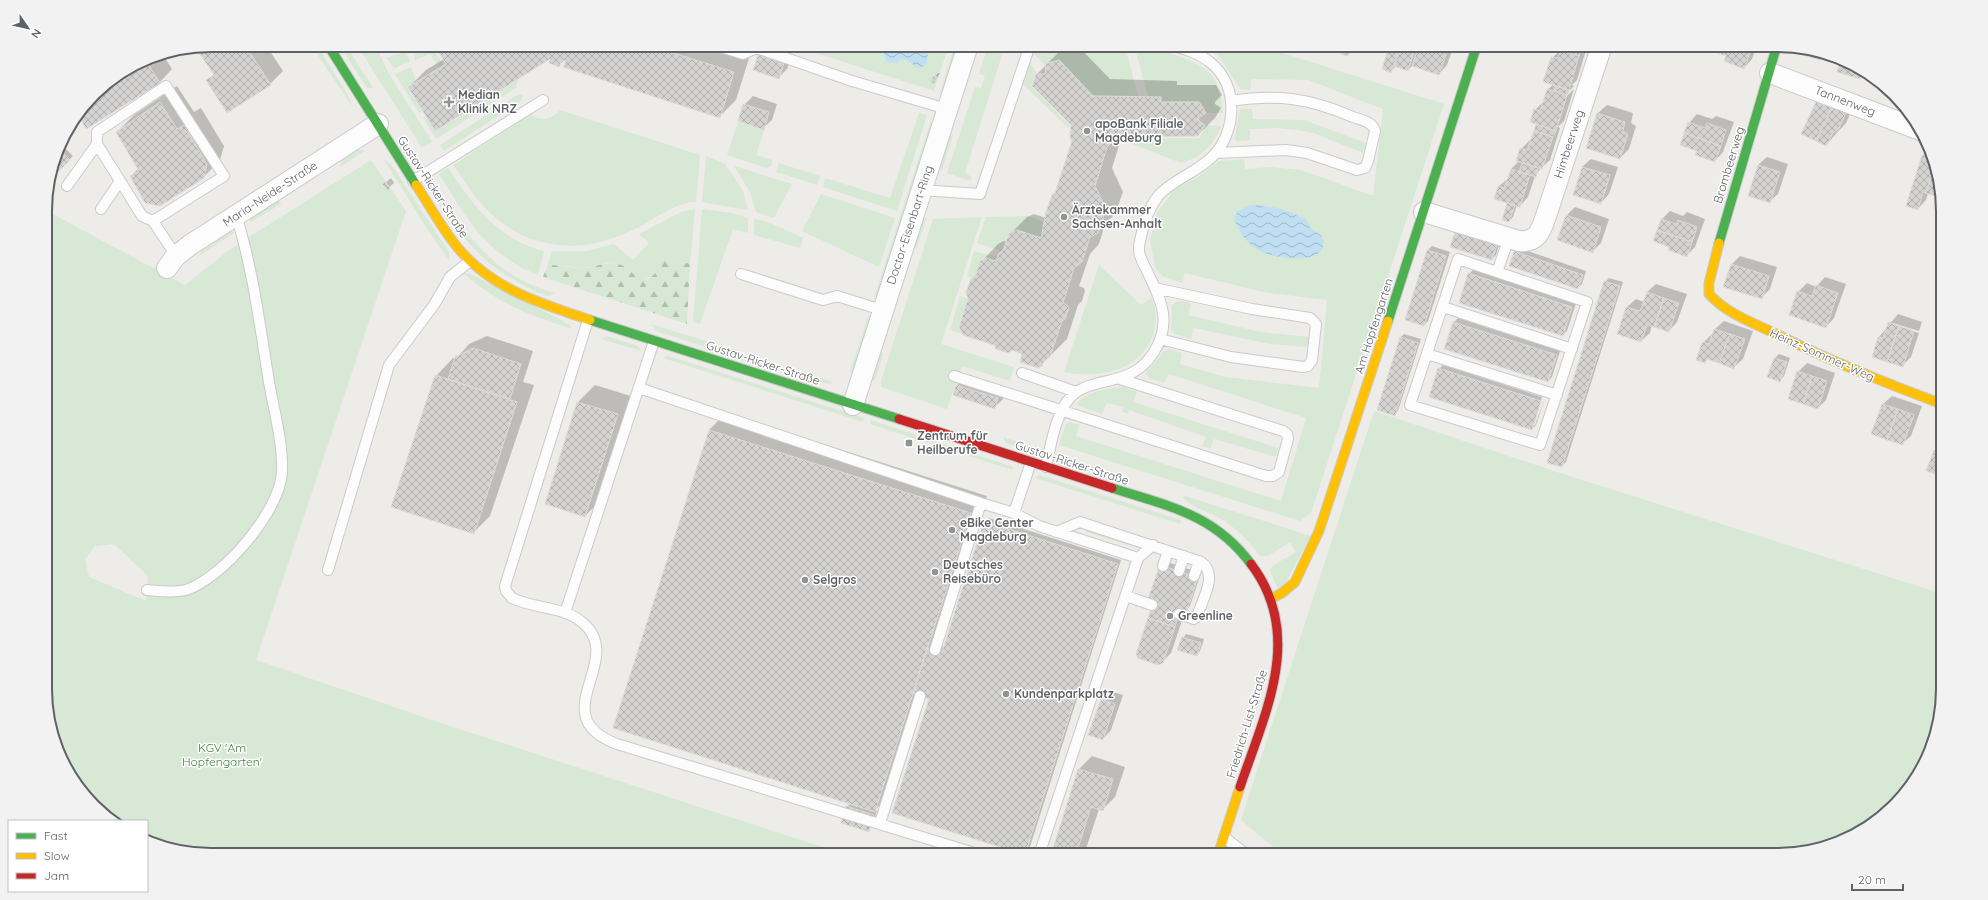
<svg xmlns="http://www.w3.org/2000/svg" width="1988" height="900" font-family="Quicksand,sans-serif">
  <style>
    .green { fill: #d7e8d5; fill-rule: evenodd }
    .forest { fill: url(#forest-firs) }
    .water { fill: url(#water-waves) }
    .shadow { fill: #0003 }
    .building { fill: url(#building-cross-hatch); stroke: #dcdbd8 }
    .lines { fill: none; stroke-linecap: round; stroke-linejoin: round }
    .lane-casing { stroke: #cacaca; stroke-width: 12 }
    .street-casing { stroke: #cacaca; stroke-width: 22 }
    .fast-casing { stroke: #cacaca; stroke-width: 11 }
    .slow-casing { stroke: #cacaca; stroke-width: 11 }
    .jam-casing { stroke: #cacaca; stroke-width: 11 }
    .lane { stroke: #fcfcfc; stroke-width: 10 }
    .street { stroke: #fcfcfc; stroke-width: 20 }
    .fast { stroke: #4caf50; stroke-width: 9 }
    .slow { stroke: #ffc107; stroke-width: 9 }
    .jam { stroke: #c62828; stroke-width: 9 }
    .poi-dot { fill: #909293; stroke: #fff; stroke-width: 1.5 }
    .labels { text-anchor: middle; stroke-width: 3; stroke-linejoin: round; paint-order: stroke }
    .poi-label { font-size: 12px; font-weight: bold; fill: #5e6165; stroke: #fff; text-anchor: start }
    .street-label { font-size: 12px; fill: #5e6165; stroke: #fff }
    .park-label { font-size: 12px; fill: #3d853f; stroke: #fff }
    .rim { fill: none; stroke: #5e6165; stroke-width: 2 }
  </style>
  <defs>
    <pattern id="forest-firs" width="22" height="20" patternUnits="userSpaceOnUse"><rect width="22" height="20" fill="#d7e8d5"/><path d="M5 1l3.5 6h-7zM16 11l3.5 6h-7z" fill="#b2bfb0"/></pattern>
    <pattern id="water-waves" width="16" height="10" patternUnits="userSpaceOnUse"><rect width="16" height="10" fill="#c0dff3"/><path d="M0 5q4-4 8 0t8 0" fill="none" stroke="#9fb8c8"/></pattern>
    <pattern id="building-cross-hatch" width="8" height="8" patternUnits="userSpaceOnUse"><rect width="8" height="8" fill="#d4d3d1"/><path d="M0 0l8 8M0 8l8-8" fill="none" stroke="#afafad"/></pattern>
  </defs>
  <rect width="100%" height="100%" fill="#edece8"/>
  <path class="green" d="M311,45H317L346,92L354,109Z
    M339,45H346L373,88H367Z
    M357,45H375L389,74L432,142L422,148Z
    M422,45H431L443,64L439,67L430,54L415,60L412,49Z
    M791,45H949L934,91Z
    M988,45H1005L965,173L972,177L970,181L947,173L975,87L981,88L985,76L979,74Z
    M1035,45H1125L1138,96L1093,95L1059,59L1044,64L1032,52Z
    M1134,45C1148,45 1159,50 1172,54C1208,66 1220,74 1223,113H1207L1200,101H1162L1161,97L1148,96Z
    M1201,45H1257L1444,104L1311,513L1300,521L1059,445L1066,424L1070,422L1079,425L1076,436L1281,501L1306,418L1169,374L1164,383L1149,378L1146,373L1165,350L1168,349L1182,353L1180,364L1225,377L1319,388L1327,300L1263,292L1185,273L1182,283L1162,276L1155,267L1150,240L1157,213L1174,190L1199,176L1219,161L1244,159L1245,169L1269,167L1301,170L1373,196L1383,109L1308,80L1251,79L1250,90L1240,89L1221,59L1212,50Z
    M954,47L957,53L945,91L940,93Z
    M406,51L410,62L394,68L386,58Z
    M1029,62L1036,72L1031,86L1070,126L1068,128L1022,83Z
    M411,67L416,81L407,87L422,111L419,113L395,74Z
    M518,80L516,88L436,139L423,118L425,117L435,132Z
    M519,94L523,95L521,101L444,151L440,145Z
    M1240,109H1252L1253,119L1304,120L1366,143L1363,153L1313,133L1298,130L1277,128L1250,129V140L1237,141L1235,138Z
    M560,110L700,155L696,202C674,202 654,220 635,229C579,257 522,251 480,202C470,191 462,177 453,165L531,115C541,122 552,119 560,110Z
    M919,113L927,115L897,211L823,187L825,178L890,198Z
    M931,120L933,125L878,295L874,298Z
    M738,122L764,130L756,155L772,160V165L767,168L727,155Z
    M1207,125L1221,126C1214,145 1201,158 1181,163L1117,138H1199Z
    M953,135L942,171L938,165L946,139Z
    M403,136L421,165L413,162L401,143Z
    M359,150H366L340,167L341,159Z
    M706,156L725,164L743,191L748,210L702,202Z
    M383,158L393,167L449,252V260L426,227Z
    M371,160L406,211L256,660L447,725L847,855H211L148,842L147,821H111L79,790L58,753L46,711L45,210L185,285L232,248ZM114,544L148,576L146,601L89,577L85,559L95,546Z
    M779,163L820,176L817,185L776,172Z
    M734,166L792,184L774,218L756,212L750,192Z
    M448,168C473,205 498,240 544,251L538,275C487,255 466,218 439,174Z
    M430,180C464,232 491,275 555,293L547,296C485,271 464,242 429,187Z
    M821,194L895,218L879,267L802,231Z
    M276,200L282,203L250,223V216Z
    M695,209L690,264L670,258L666,259L656,274L642,280L618,264L611,262L584,268L548,264L552,251H587L614,244L633,260L649,243L639,234L681,212Z
    M702,209L732,213L748,218V233L733,229L700,324L693,322Z
    M1029,216L1043,222L1041,237L1016,230L1009,233L1001,251L977,243L986,217Z
    M927,217L916,250L913,244L920,221Z
    M982,217L941,344L1014,367L1010,381L962,366L947,409L881,387V381L933,219Z
    M754,219L768,222L803,238L800,248L754,235Z
    M229,229L234,233L200,255L202,246Z
    M974,251L998,257L996,261L986,257L980,261L975,277L972,278L967,276Z
    M1099,265L1141,305L1151,298C1157,309 1156,319 1154,331C1144,371 1098,379 1064,372Z
    M463,273L471,274L569,324L572,329C527,314 499,304 463,273Z
    M960,296L968,299L958,327L962,334L950,330Z
    M1182,301L1191,303L1188,315L1261,332L1309,337L1307,347L1270,344L1194,328L1191,339L1175,334L1171,330L1172,313L1171,306L1176,302Z
    M869,314L871,320L852,374L850,371Z
    M651,324L734,350L728,354L656,331Z
    M607,336L638,346L641,351L601,339Z
    M884,352L875,380L873,381L874,365L878,355Z
    M668,356L864,418L863,422L663,358Z
    M804,372L832,382L831,384L807,379Z
    M1124,387L1137,392L1133,402L1278,448L1276,457L1214,439L1210,449L1202,446L1206,437L1129,410L1128,414L1122,412L1124,407L1107,403L1102,414L1076,405C1084,391 1110,388 1124,387Z
    M1374,411L1563,474L1943,594V689L1930,752L1909,790L1869,827L1830,846L1787,855H1283L1241,820Z
    M871,420L1013,467L1012,470L870,424Z
    M1003,437L1037,448L1031,451L1006,443Z
    M1056,454L1095,467L1088,471L1059,460Z
    M1039,475L1181,520L1180,524L1035,478Z
    M1182,495L1311,536L1280,593L1270,571L1272,566L1296,552L1290,542L1268,556H1260C1249,540 1233,525 1216,516C1204,509 1188,507 1182,495Z
    M1086,528L1142,547V549L1086,532Z"/>
  <path class="forest" d="M670,258L690,264L687,324L543,277L548,264C560,266 573,268 585,268C597,267 606,261 618,264C629,266 636,281 646,279C659,276 657,261 670,258Z"/>
  <path class="water" d="M890,45C901,45 920,42 928,53L927,63C918,73 914,64 905,59H901L896,63L888,62C882,57 884,50 890,45Z
    M1251,205C1269,205 1291,210 1307,220C1308,221 1308,223 1309,225C1311,232 1322,232 1323,240C1328,268 1270,258 1258,250C1247,243 1238,231 1234,218L1238,211Z"/>
  <path class="shadow" d="M211,45H266L283,71L270,84L208,80L214,74Z
    M435,45H718L750,55L736,100L719,117L565,60L559,65L552,57L409,87L426,70L444,59Z
    M1071,45H1077L1110,79L1177,81V85H1216L1222,95L1215,102V104L1221,108L1215,118L1198,135L1122,136L1112,168L1123,192L1115,214L1105,224L1099,244L1090,254L1079,286L1084,288L1085,291L1082,301L1078,305L1067,339L1041,365L1024,353L969,299L971,280L977,274L981,262L998,244L1004,241L1007,242L1010,234L1027,217L1034,214L1046,218L1057,191L1073,141L1072,125L1037,74L1063,48Z
    M1339,45H1357L1348,55L1345,47Z
    M1369,45H1407L1418,49L1420,45H1454L1447,65L1439,74L1413,65L1408,70L1396,66L1391,71L1389,53Z
    M1563,45H1585L1584,47H1587L1577,80L1572,85L1574,86L1566,94V97L1574,89L1564,121L1558,127L1560,128L1550,160L1541,168L1535,176L1528,197L1520,206L1517,205L1513,217L1509,221L1508,202L1496,198L1499,186L1509,178L1511,169L1519,161L1521,149L1530,140L1531,141L1537,124L1535,110L1544,101L1548,89L1554,84L1552,58L1562,49Z
    M1713,45H1757L1752,59L1744,68Z
    M768,47L792,55L787,69L779,77L754,69L759,55Z
    M163,55L172,69L160,82L86,127L79,116L101,86L148,58Z
    M1842,59L1866,72L1860,78Z
    M938,73H940L934,83V77Z
    M177,86L194,112L201,108L224,146L220,160L203,178L131,176L139,168L117,132L134,115Z
    M753,96L777,104L772,120L763,128L744,105Z
    M1818,100L1854,105L1846,123L1826,145Z
    M1607,105L1633,113L1631,123L1636,126L1629,149L1620,158L1598,113Z
    M1697,114L1712,119L1716,116L1734,122L1723,152L1715,161L1698,150L1689,123Z
    M63,146L73,156L56,173L59,150Z
    M1931,148L1942,195L1940,196L1928,193L1926,200L1918,209L1923,155Z
    M1767,157L1788,164L1778,194L1769,202L1758,165Z
    M1591,159L1618,167L1609,194L1601,203L1582,167Z
    M391,178L394,183L387,189L384,184Z
    M1575,207L1609,219L1601,243L1592,252L1567,215Z
    M1670,211L1683,216L1687,212L1705,219L1695,247L1686,256L1662,219Z
    M1460,228L1500,242L1496,255L1492,259L1451,246L1456,232Z
    M1432,246L1450,252L1428,321L1424,325L1428,250Z
    M1519,248L1586,271L1582,284L1578,288L1515,252Z
    M1740,256L1777,267L1770,289L1761,298L1731,265Z
    M1473,270L1576,303L1567,331L1563,335L1469,274Z
    M1825,277L1846,284L1834,318L1826,327L1798,292L1807,283L1816,287Z
    M1609,278L1623,282L1566,462L1562,466L1605,282Z
    M1656,284L1687,294L1677,322L1669,331L1652,325L1650,333L1641,341L1627,307L1636,299L1644,302L1647,292Z
    M1898,314L1922,322L1919,331L1893,323V325L1919,333L1911,357L1902,366L1873,356L1879,337Z
    M1458,318L1560,351L1552,377L1548,381L1454,322Z
    M1724,321L1753,331L1743,359L1734,367L1708,359L1705,362L1703,343L1712,334L1713,335L1715,329Z
    M1404,334L1421,339L1398,411L1394,415L1400,338Z
    M487,336L533,351L523,382L534,385L490,516L473,533L436,376L453,358L456,359L469,344Z
    M1779,354L1790,358L1784,376L1780,380L1775,358Z
    M1807,363L1835,373L1826,400L1818,408L1798,372Z
    M1443,365L1542,397L1533,425H1535L1545,398L1536,425L1532,429L1439,369Z
    M966,377L1006,390L1003,399L995,407L954,395L957,385Z
    M595,385L634,397L602,499L585,516L546,504L578,402Z
    M1892,396L1922,406L1911,436L1902,444L1873,433L1883,404Z
    M726,413L987,496L939,646L945,648L985,522L989,518L1121,560L1029,850L1025,854L930,698L923,696L892,793L875,810L877,811L872,826L868,830L847,807L851,803L709,430Z
    M1942,442V473L1941,475L1935,450Z
    M1164,561L1201,573L1190,606L1186,610L1183,609L1180,617L1183,618L1171,653L1162,662L1155,600Z
    M1186,634L1204,639L1200,651L1196,655L1183,638Z
    M1110,691L1123,695L1111,730L1103,739L1102,699Z
    M1092,756L1125,767L1115,797L1102,810L1099,809L1084,855H1052L1079,769Z"/>
  <path class="building" d="M211,45H245L271,85L227,113L206,80L214,75L196,48Z
    M434,45H648L734,72L720,118L563,67L566,61L562,60L559,67L549,63L550,59L435,131L408,87L446,64Z
    M1335,45H1352L1348,56L1341,54L1343,48Z
    M1368,45H1393L1400,48L1391,73L1382,69L1387,53L1368,46Z
    M1419,45H1436L1448,49L1439,75L1412,66Z
    M1562,45H1574L1582,47L1579,56L1561,50Z
    M1712,45H1728L1750,53L1744,69L1724,61L1726,56L1710,50Z
    M1728,45H1753L1750,53Z
    M1400,48L1414,52L1408,71L1394,66Z
    M1798,49L1822,54L1820,60L1797,53Z
    M1561,50L1579,56L1569,90L1543,82L1551,57L1558,58Z
    M758,55L784,63L779,79L753,70Z
    M1841,58L1863,71L1860,79L1837,72Z
    M145,59L160,83L86,129L79,116L101,86Z
    M1059,60L1093,96L1161,97V102H1199L1206,113L1198,118L1199,121L1205,125L1198,136L1117,137L1107,147L1095,186L1106,209L1098,233L1090,237L1082,262L1074,268L1063,303L1067,305L1069,308L1065,319L1062,321L1050,357L1044,361L1042,366L1038,368L1020,362L1022,354L1012,350L1008,353L996,349L994,345L963,335L959,327L968,299L966,292L971,279L975,277L980,261L986,258L996,261L999,253L1003,251L1009,233L1017,230L1041,238L1046,212L1052,195L1055,193L1072,141L1070,138L1071,125L1032,86L1036,74H1044L1046,73L1045,64Z
    M933,76L937,77L934,84L930,82Z
    M1883,84L1893,94L1881,91Z
    M1555,86L1569,90L1567,95L1554,91Z
    M1547,89L1567,95L1556,131L1530,122L1534,109L1540,111Z
    M1817,100L1832,107L1816,141L1801,134Z
    M160,102L177,129L184,125L207,164L204,178L160,206L145,203L130,176L139,171L116,132Z
    M743,104L769,112L764,130L738,121Z
    M1832,107L1846,113L1837,133L1834,131L1826,146L1816,141Z
    M1597,113L1625,122L1623,131L1628,134L1620,159L1586,148Z
    M1688,122L1705,128L1707,123L1726,130L1721,146L1684,133Z
    M1536,124L1556,131L1553,137L1534,131Z
    M1534,131L1553,137L1542,169L1516,161L1520,148L1527,150Z
    M1684,133L1721,146L1715,162L1695,155L1697,151L1680,145Z
    M59,149L70,160L56,174L53,171Z
    M1922,155L1933,158L1935,165L1926,193L1923,192L1918,210L1906,206Z
    M1522,163L1538,168L1536,177L1519,172Z
    M1758,165L1780,172L1770,203L1748,196Z
    M1935,165L1942,190L1941,198L1926,193Z
    M1582,167L1610,175L1601,204L1573,195Z
    M1511,169L1530,175L1520,207L1494,199L1498,186L1504,188Z
    M386,182L390,188L387,190L382,184Z
    M1507,203L1515,205L1509,222L1502,220Z
    M1566,215L1601,227L1593,253L1557,240Z
    M1661,219L1676,224L1678,220L1697,227L1692,242L1657,230Z
    M1657,230L1692,242L1687,257L1668,250L1669,247L1653,241Z
    M1455,232L1497,245L1492,260L1450,247Z
    M1427,250L1446,256L1424,326L1405,320Z
    M1514,251L1583,275L1578,289L1509,266Z
    M1731,264L1769,276L1762,299L1723,287Z
    M1468,273L1572,307L1563,336L1459,303Z
    M1604,281L1620,286L1562,467L1547,463Z
    M1816,285L1838,293L1826,328L1789,315L1797,291L1812,296Z
    M1647,292L1664,298L1654,327L1647,325L1641,342L1617,334L1626,307L1640,311Z
    M1664,298L1679,303L1669,332L1654,327Z
    M1453,322L1557,355L1548,382L1444,349Z
    M1888,322L1899,326L1887,362L1872,357L1878,337L1883,338Z
    M1899,326L1914,331L1903,367L1887,362Z
    M1714,329L1730,334L1719,363L1707,359L1705,363L1696,360L1702,342L1709,344Z
    M1730,334L1745,339L1734,369L1719,363Z
    M1400,337L1418,343L1395,416L1377,410Z
    M473,348L521,364L510,399L448,379L455,357Z
    M1774,358L1787,362L1780,382L1767,377Z
    M1438,368L1541,401L1532,430L1429,397Z
    M1797,371L1812,376L1803,404L1788,399Z
    M435,375L517,402L474,534L391,507Z
    M1812,376L1827,381L1818,409L1803,404Z
    M956,385L998,398L995,409L953,395Z
    M577,402L618,414L585,517L545,504Z
    M1882,404L1898,409L1887,440L1871,434Z
    M1898,409L1914,415L1903,445L1887,440Z
    M709,430L971,513L875,812L613,728Z
    M1934,450L1942,453L1941,476L1926,471Z
    M984,521L1118,564L1025,855L892,813L929,699L913,693L927,648L942,652Z
    M1160,565L1198,577L1187,611L1180,609L1175,627L1148,618L1154,601L1148,599Z
    M1148,618L1175,627L1163,663L1158,665L1138,658L1136,654Z
    M1182,637L1201,643L1197,656L1177,650Z
    M1101,699L1115,704L1103,740L1088,735Z
    M1078,769L1113,779L1103,811L1091,807L1076,855H1051Z
    M846,806L874,815L869,832L841,823Z"/>
  <g class="lines">
    <defs>
      <path id="lane" d="M714,45L743,54L757,48L852,81L947,109
        M1216,153L1286,150L1307,153L1357,170L1365,168L1368,161L1375,131C1373,122 1361,120 1353,117C1309,98 1278,94 1231,101
        M413,181L543,100
        M67,186L97,144
        M920,190L980,194L1030,45
        M101,209L120,181
        M153,221L224,176L166,86L97,132V144L142,216L153,221L176,256
        M1497,272L1587,302L1540,445L1410,405L1458,259L1497,272L1509,238
        M741,274L823,300L837,296L882,310
        M1155,288L1252,309L1310,318L1316,324L1312,360L1308,366L1303,367L1231,357L1160,339
        M1443,307L1572,349
        M588,320L505,586L506,591L512,598C534,609 564,606 583,623C627,660 542,716 617,744L981,855
        M1427,354L1557,395
        M1022,373L1076,392
        M954,376L1266,476H1273L1279,472L1288,439L1287,434L1283,431L1120,379
        M639,388L981,503L1014,513L1039,526L1138,558
        M1046,467C1050,447 1056,414 1069,399C1089,374 1131,390 1154,352C1173,321 1160,298 1146,269C1141,259 1137,252 1140,241C1143,226 1149,208 1158,196C1173,179 1196,173 1212,157C1237,132 1239,86 1211,63C1199,53 1186,50 1172,45
        M1014,513L1031,462
        M1056,532L1080,522L1201,562C1219,574 1202,600 1197,616L1194,619L1179,614
        M1163,566L1168,551
        M328,570L389,365L434,305L450,277L470,261
        M1179,571L1184,556
        M1194,576L1199,561
        M147,590C159,591 173,593 186,590C223,578 280,511 282,472C283,442 274,411 269,382C260,327 253,269 236,215
        M1126,596L1152,605
        M565,613L654,341
        M935,650L981,503
        M880,823L920,696
        M1224,837L1247,855
        M1039,855L1138,558L1153,545"/>
      <path id="street" d="M1770,73L1920,130
        M1424,212L1519,241C1537,243 1541,231 1546,216L1602,45
        M167,268L176,256L190,245L378,124
        M853,405L968,45"/>
      <path id="fast" d="M328,45L416,185
        M1719,243L1777,45
        M590,320L899,419
        M1388,321L1477,45
        M1112,488C1168,506 1214,514 1251,564"/>
      <path id="slow" d="M416,185C430,206 442,229 458,248C492,289 542,304 590,320
        M1719,243L1709,283V294C1726,313 1751,322 1774,333C1828,360 1885,383 1942,404
        M1270,599L1282,593L1295,582L1319,531L1388,321
        M1218,855L1240,787"/>
      <path id="jam" d="M899,419L1112,488
        M1240,787C1265,713 1305,635 1251,564"/>
    </defs>
    <use href="#lane" class="lane-casing"/>
    <use href="#street" class="street-casing"/>
    <use href="#fast" class="fast-casing"/>
    <use href="#slow" class="slow-casing"/>
    <use href="#jam" class="jam-casing"/>
    <use href="#lane" class="lane"/>
    <use href="#street" class="street"/>
    <use href="#fast" class="fast"/>
    <use href="#slow" class="slow"/>
    <use href="#jam" class="jam"/>
  </g>
  <g class="poi-dot">
    <path d="M447 96h4v4h4v4h-4v4h-4v-4h-4v-4h4z"/>
    <circle cx="1087" cy="131" r="4"/>
    <circle cx="1064" cy="217" r="4"/>
    <rect x="905" y="439" width="8" height="8" rx="2"/>
    <circle cx="952" cy="530" r="4"/>
    <circle cx="935" cy="572" r="4"/>
    <circle cx="805" cy="580" r="4"/>
    <circle cx="1170" cy="616" r="4"/>
    <circle cx="1006" cy="694" r="4"/>
  </g>
  <g class="labels">
    <g class="poi-label">
      <text x="458" y="99">Median<tspan x="458" dy="14">Klinik NRZ</tspan></text>
      <text x="1095" y="128">apoBank Filiale<tspan x="1095" dy="14">Magdeburg</tspan></text>
      <text x="1072" y="214">Ärztekammer<tspan x="1072" dy="14">Sachsen-Anhalt</tspan></text>
      <text x="917" y="440">Zentrum für<tspan x="917" dy="14">Heilberufe</tspan></text>
      <text x="960" y="527">eBike Center<tspan x="960" dy="14">Magdeburg</tspan></text>
      <text x="943" y="569">Deutsches<tspan x="943" dy="14">Reisebüro</tspan></text>
      <text x="813" y="584">Selgros</text>
      <text x="1178" y="620">Greenline</text>
      <text x="1014" y="698">Kundenparkplatz</text>
    </g>
    <g class="street-label">
      <text transform="translate(1845 101) rotate(21)" y="4">Tannenweg</text>
      <text transform="translate(1569 144) rotate(-72)" y="4">Himbeerweg</text>
      <text transform="translate(1729 165) rotate(-73)" y="4">Brombeerweg</text>
      <text transform="translate(433 187) rotate(57)" y="4">Gustav-Ricker-Straße</text>
      <text transform="translate(270 194) rotate(-33)" y="4">Maria-Neide-Straße</text>
      <text transform="translate(910 225) rotate(-72)" y="4">Doctor-Eisenbart-Ring</text>
      <text transform="translate(1374 326) rotate(-72)" y="4">Am Hopfengarten</text>
      <text transform="translate(1822 355) rotate(24)" y="4">Heinz-Sommer-Weg</text>
      <text transform="translate(763 363) rotate(18)" y="4">Gustav-Ricker-Straße</text>
      <text transform="translate(1072 463) rotate(18)" y="4">Gustav-Ricker-Straße</text>
      <text transform="translate(1247 724) rotate(-73)" y="4">Friedrich-List-Straße</text>
    </g>
    <g class="park-label">
      <text x="222" y="752">KGV 'Am<tspan x="222" dy="14">Hopfengarten'</tspan></text>
    </g>
  </g>
  <path d="M0 0H1988V900H0ZM211 52H1777A159 159 0 0 1 1936 211V689A159 159 0 0 1 1777 848H211A159 159 0 0 1 52 689V211A159 159 0 0 1 211 52Z" fill="#f2f2f3" fill-rule="evenodd"/>
  <path class="rim" d="M211 52H1777A159 159 0 0 1 1936 211V689A159 159 0 0 1 1777 848H211A159 159 0 0 1 52 689V211A159 159 0 0 1 211 52Z"/>
  <rect x="8" y="820" width="140" height="72" fill="#ffffff" stroke="#bfc0c1"/>
  <rect x="16" y="833" width="20" height="6" fill="#4caf50" stroke="#bfc0c1"/>
  <text x="44" y="840" font-size="12" fill="#5e6165">Fast</text>
  <rect x="16" y="853" width="20" height="6" fill="#ffc107" stroke="#bfc0c1"/>
  <text x="44" y="860" font-size="12" fill="#5e6165">Slow</text>
  <rect x="16" y="873" width="20" height="6" fill="#c62828" stroke="#bfc0c1"/>
  <text x="44" y="880" font-size="12" fill="#5e6165">Jam</text>
  <g transform="translate(28 28) rotate(124)" stroke="#ffffff" stroke-width="3" paint-order="stroke">
  <path d="M0-3L7 15L0 10L-7 15Z" fill="#5e6165"/>
  <text y="-6" font-size="11" font-weight="bold" text-anchor="middle" fill="#5e6165">N</text>
  </g>
  <path d="M1852 884v6h51v-6" fill="none" stroke="#5e6165" stroke-width="2"/>
  <text x="1858" y="884" font-size="12" fill="#5e6165" stroke="#ffffff" stroke-width="3" paint-order="stroke">20 m</text>
</svg>
